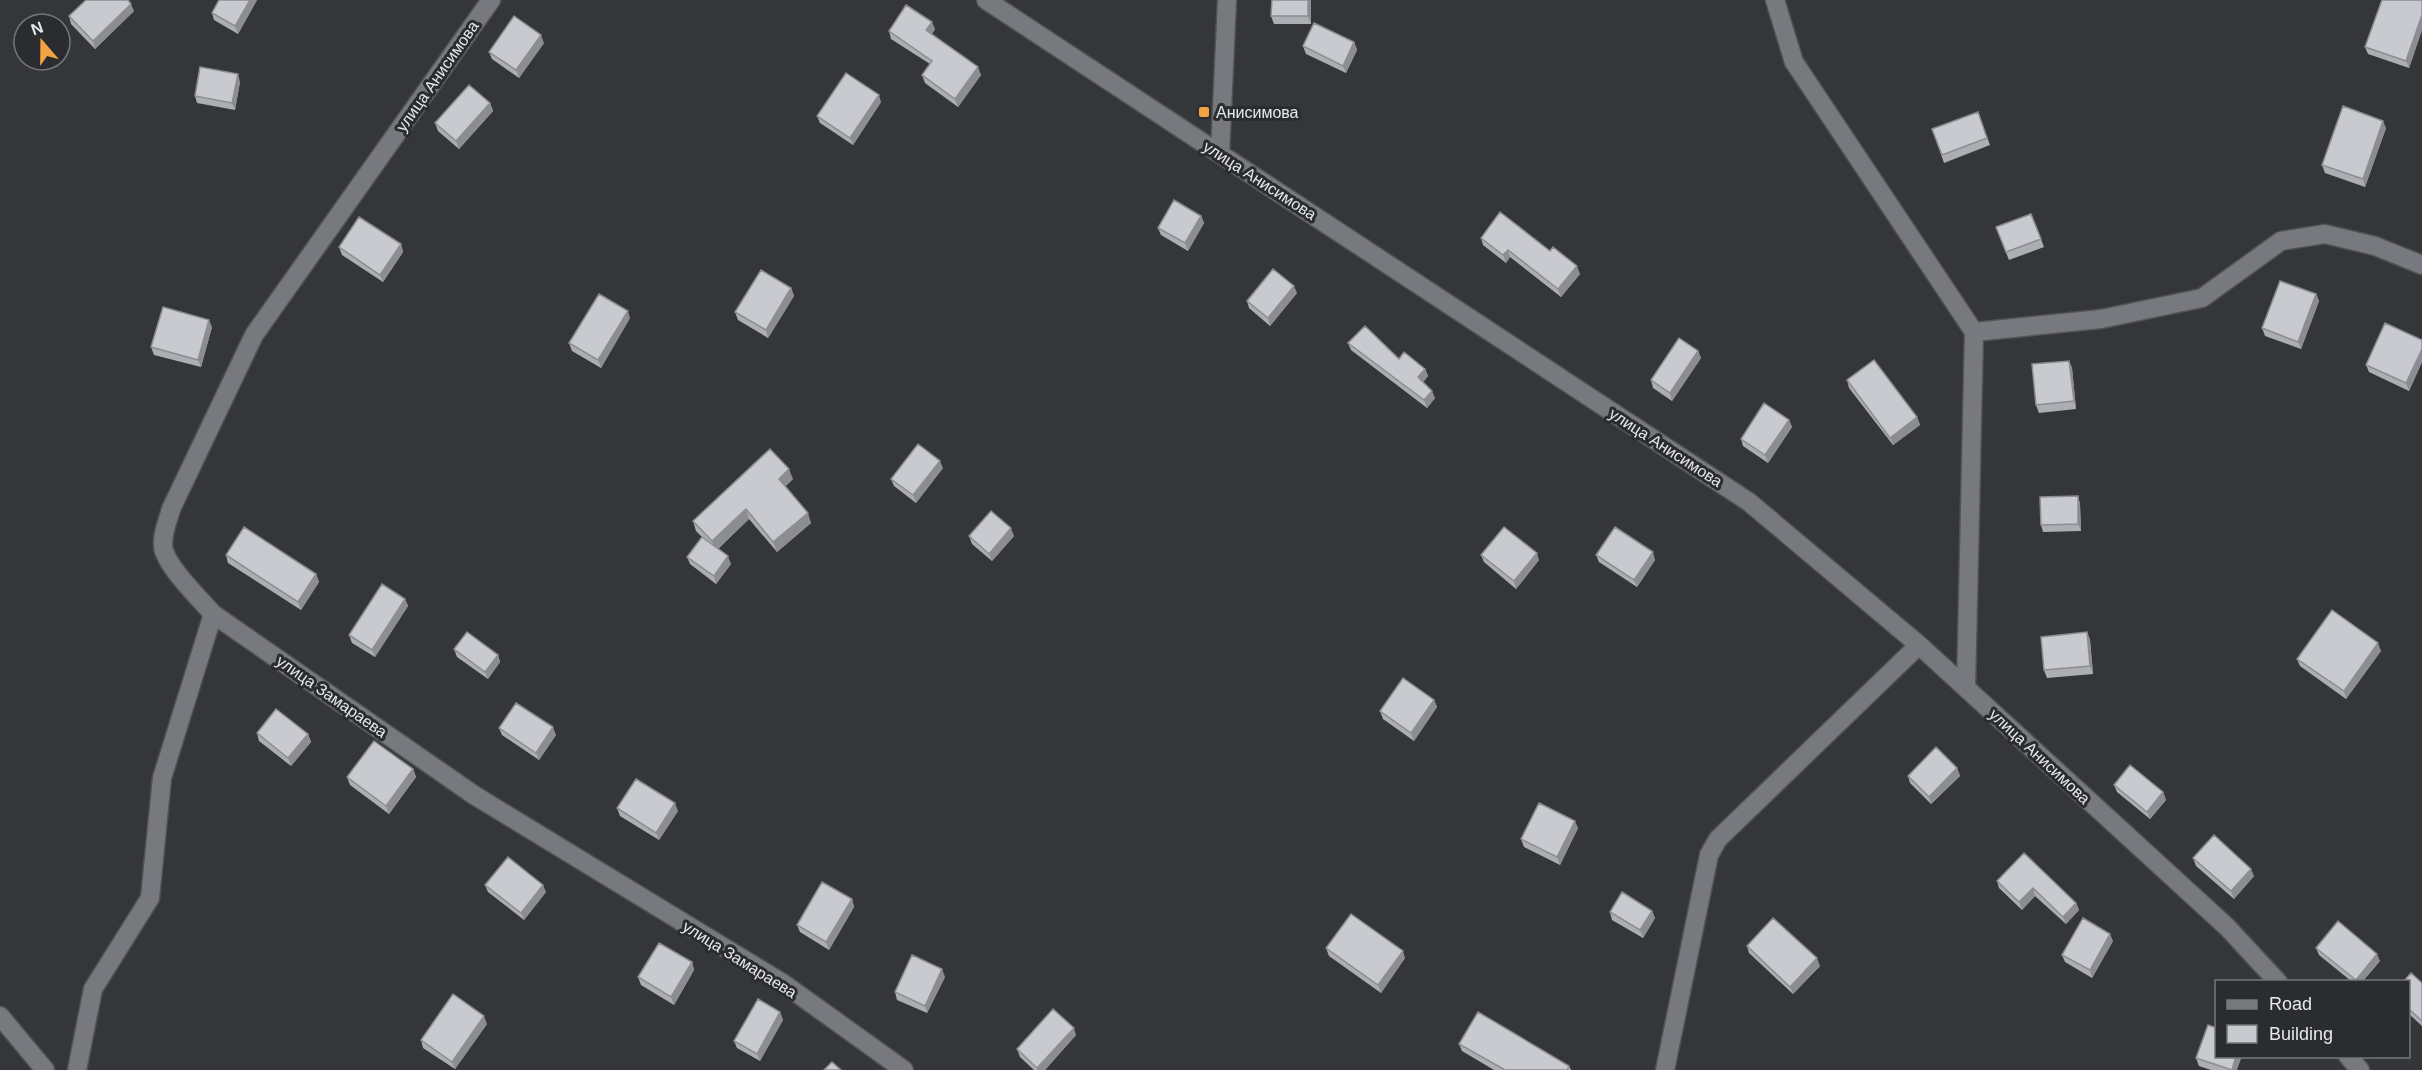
<svg xmlns="http://www.w3.org/2000/svg" width="2422" height="1070" font-family="Helvetica,sans-serif">
  <style>
    .lines { fill: none; stroke-linecap: round; stroke-linejoin: round }
    .minor-casing { stroke: #515256; stroke-width: 21 }
    .minor { stroke: #77797e; stroke-width: 18 }
    .wall { fill: #acaeb3 }
    .shaded-wall { fill: #8c8d92 }
    .building { fill: #c8cad0; stroke: #8c8d92; stroke-width: 1.5 }
    .poi-dot { fill: #f3a442; stroke: #2a2c30; stroke-width: 2 }
    .labels { text-anchor: middle; stroke-width: 6; stroke-linejoin: round; paint-order: stroke }
    .street-label { font-size: 16px; fill: #e7e8eb; stroke: #2a2c30 }
    .poi-label { font-size: 16px; fill: #e7e8eb; stroke: #2a2c30; text-anchor: start }
  </style>
  <rect width="100%" height="100%" fill="#34363a"/>
  <g class="lines">
    <defs>
      <path id="minor" d="M491,0L254,335L171,509C168,521 160,538 164,551C171,571 199,598 213,614L474,795L784,984L904,1070
        M986,0L1749,502L1919,645L1966,688L2227,927L2278,982
        M1775,0L1794,62L1974,332L1966,688
        M1220,154L1227,0
        M1974,332L2101,319L2202,298L2281,241L2325,234L2375,246L2422,265
        M0,1016L45,1070
        M2348,1056L2360,1070
        M77,1070L93,989L150,898L162,778L213,614
        M1665,1070L1709,855L1718,839L1919,645"/>
    </defs>
    <use href="#minor" class="minor-casing"/>
    <use href="#minor" class="minor"/>
  </g>
  <path class="wall" d="M219,0H257L238,34L214,20L212,13Z
    M1272,0H1311V24H1274L1271,16Z
    M2422,0V30L2409,68L2368,54L2365,47Z
    M134,11L95,49L71,24L69,16Z
    M935,29L932,34L981,75L958,107L925,83L922,75L930,64L891,39L889,31Z
    M1354,42L1357,50L1346,73L1306,54L1303,46Z
    M544,43L519,78L492,59L489,52Z
    M240,82L235,110L197,103L195,96Z
    M881,102L853,145L820,123L817,116Z
    M490,103L493,111L459,149L438,131L435,123Z
    M1978,112L1990,145L1944,163L1932,129Z
    M2386,128L2365,187L2325,173L2322,165Z
    M1201,216L1204,223L1188,251L1161,235L1158,228Z
    M1996,227L2041,239L2044,247L2009,260Z
    M1481,238L1580,274L1561,297L1510,257L1506,263L1483,245Z
    M401,244L403,252L383,282L342,255L339,247Z
    M791,288L794,296L768,338L738,320L735,312Z
    M1297,293L1270,326L1249,308L1247,301Z
    M2316,294L2319,301L2301,349L2265,336L2262,328Z
    M630,318L601,368L572,351L569,343Z
    M212,327L201,367L154,355L151,347Z
    M2422,340V362L2409,391L2369,372L2366,365Z
    M1348,343L1399,359L1425,369L1428,376L1423,382L1435,398L1427,408L1351,350Z
    M1698,351L1701,358L1672,401L1653,388L1651,380Z
    M2069,361L2072,368L2076,409L2039,413L2036,405Z
    M1847,380L1917,417L1920,425L1893,445L1849,388Z
    M1789,420L1792,427L1768,463L1743,446L1741,439Z
    M943,468L916,503L894,486L891,479Z
    M793,479L785,486L811,523L777,552L749,519L718,549L731,564L716,584L690,564L687,557L702,537L696,531L693,521Z
    M2078,496L2080,504L2081,531L2043,532L2041,525Z
    M969,536H1014L992,561L972,544Z
    M226,555L316,574L319,582L301,610L228,563Z
    M1481,555L1539,560L1516,589L1484,562Z
    M1596,555L1655,560L1637,587L1599,562Z
    M405,599L408,606L375,657L352,643L349,635Z
    M2087,632L2090,640L2093,674L2047,678L2044,670Z
    M454,649L498,655L500,662L488,679L457,657Z
    M2381,651L2346,699L2300,666L2297,659Z
    M1434,700L1437,707L1414,741L1383,719L1380,711Z
    M499,728L556,735L539,760L502,735Z
    M257,733L308,734L311,742L291,766L259,741Z
    M1957,768L1960,776L1931,804L1910,783L1908,776Z
    M413,769L416,777L389,814L350,785L347,777Z
    M2114,785L2163,792L2166,800L2150,819L2117,792Z
    M617,808L678,811L659,840L620,816Z
    M1578,828L1560,865L1524,847L1521,839Z
    M2024,853L2076,903L2079,910L2066,924L2035,896L2022,910L1999,888L1997,881Z
    M2193,858L2254,876L2234,899L2196,866Z
    M485,885L546,892L524,920L488,892Z
    M852,899L854,907L829,950L800,932L797,925Z
    M1652,911L1655,918L1643,938L1612,920L1610,912Z
    M2113,941L2092,978L2065,962L2062,955Z
    M1747,946L1820,966L1793,994L1749,953Z
    M1326,948L1405,958L1381,993L1329,956Z
    M2316,948L2380,961L2363,981H2351L2319,955Z
    M692,962L694,970L674,1005L641,985L638,977Z
    M945,977L927,1013L897,1000L895,992Z
    M2409,981L2422,983V1026L2409,1014Z
    M780,1012L783,1020L760,1061L737,1048L734,1041Z
    M487,1024L455,1069L423,1048L421,1040Z
    M1076,1035L1045,1070H1034L1020,1057L1017,1049Z
    M1459,1044L1569,1066L1571,1070H1494L1462,1051Z
    M2196,1058L2237,1070H2211L2199,1066Z"/>
  <path class="shaded-wall" d="M250,0H257L238,34L235,26Z
    M1308,0H1311V24L1308,16Z
    M131,4L134,11L95,49L93,41Z
    M2422,15V30L2409,68L2406,61Z
    M932,22L935,29L929,38L926,30Z
    M541,35L544,43L519,78L516,70Z
    M1354,42L1357,50L1346,73L1343,66Z
    M978,67L981,75L958,107L955,99Z
    M238,74L240,82L235,110L232,103Z
    M879,95L881,102L853,145L850,138Z
    M490,103L493,111L459,149L456,141Z
    M2383,121L2386,128L2365,187L2363,179Z
    M1201,216L1204,223L1188,251L1185,243Z
    M401,244L403,252L383,282L380,275Z
    M1508,250L1510,257L1506,263L1503,255Z
    M1577,266L1580,274L1561,297L1558,289Z
    M1294,286L1297,293L1270,326L1268,318Z
    M791,288L794,296L768,338L766,330Z
    M2316,294L2319,301L2301,349L2298,342Z
    M628,311L630,318L601,368L598,360Z
    M209,320L212,327L201,367L198,360Z
    M2422,349V362L2409,391L2406,383Z
    M1698,351L1701,358L1672,401L1670,393Z
    M2069,361L2072,368L2076,409L2074,401Z
    M1425,369L1428,376L1421,385L1418,377Z
    M1432,391L1435,398L1427,408L1424,400Z
    M1917,417L1920,425L1893,445L1890,438Z
    M1789,420L1792,427L1768,463L1765,455Z
    M940,461L943,468L916,503L913,495Z
    M789,469L793,479L783,489L779,479Z
    M2078,496L2080,504L2081,531L2078,524Z
    M746,509L749,519L715,551L712,541Z
    M808,513L811,523L777,552L773,542Z
    M1011,528L1014,536L992,561L989,554Z
    M1653,552L1655,560L1637,587L1634,580Z
    M1537,553L1539,560L1516,589L1514,581Z
    M728,556L731,564L716,584L714,576Z
    M316,574L319,582L301,610L298,602Z
    M405,599L408,606L375,657L372,650Z
    M2087,632L2090,640L2093,674L2090,666Z
    M2378,643L2381,651L2346,699L2344,691Z
    M498,655L500,662L488,679L485,672Z
    M1434,700L1437,707L1414,741L1411,733Z
    M553,727L556,735L539,760L536,753Z
    M308,734L311,742L291,766L288,758Z
    M1957,768L1960,776L1931,804L1929,797Z
    M413,769L416,777L389,814L386,806Z
    M2163,792L2166,800L2150,819L2147,812Z
    M675,803L678,811L659,840L656,833Z
    M1575,821L1578,828L1560,865L1557,857Z
    M2251,869L2254,876L2234,899L2231,891Z
    M543,885L546,892L524,920L521,913Z
    M2033,888L2035,896L2022,910L2019,902Z
    M852,899L854,907L829,950L826,942Z
    M2076,903L2079,910L2066,924L2063,917Z
    M1652,911L1655,918L1643,938L1640,930Z
    M2110,934L2113,941L2092,978L2090,970Z
    M1403,951L1405,958L1381,993L1378,985Z
    M2377,954L2380,961L2363,981H2356V980Z
    M1817,958L1820,966L1793,994L1790,987Z
    M692,962L694,970L674,1005L671,997Z
    M942,969L945,977L927,1013L925,1006Z
    M780,1012L783,1020L760,1061L757,1054Z
    M484,1016L487,1024L455,1069L452,1062Z
    M1074,1028L1076,1035L1045,1070H1038L1037,1068Z
    M2236,1056H2242L2237,1070H2232Z"/>
  <path class="building" d="M86,0H128L131,4L93,41L69,16Z
    M219,0H250L235,26L212,13Z
    M1272,0H1308V16H1271Z
    M2382,0H2422V15L2406,61L2365,47Z
    M906,5L932,22L926,30L978,67L955,99L922,75L932,61L889,31Z
    M514,16L541,35L516,70L489,52Z
    M1314,23L1354,42L1343,66L1303,46Z
    M200,67L238,74L232,103L195,96Z
    M846,73L879,95L850,138L817,116Z
    M469,85L490,103L456,141L435,123Z
    M2343,106L2383,121L2363,179L2322,165Z
    M1978,112L1987,138L1942,155L1932,129Z
    M1174,200L1201,216L1185,243L1158,228Z
    M1500,212L1550,251L1553,247L1577,266L1558,289L1508,250L1503,255L1481,238Z
    M2031,214L2041,239L2006,252L1996,227Z
    M359,217L401,244L380,275L339,247Z
    M1273,269L1294,286L1268,318L1247,301Z
    M761,270L791,288L766,330L735,312Z
    M2280,281L2316,294L2298,342L2262,328Z
    M599,294L628,311L598,360L569,343Z
    M163,307L209,320L198,360L151,347Z
    M2385,323L2422,340V349L2406,383L2366,365Z
    M1365,326L1399,359L1404,352L1425,369L1418,377L1432,391L1424,400L1348,343Z
    M1679,338L1698,351L1670,393L1651,380Z
    M1874,360L1917,417L1890,438L1847,380Z
    M2069,361L2074,401L2036,405L2032,364Z
    M1764,403L1789,420L1765,455L1741,439Z
    M918,444L940,461L913,495L891,479Z
    M770,449L789,469L779,479L808,513L773,542L746,509L712,541L693,521Z
    M2078,496V524L2041,525L2040,497Z
    M991,511L1011,528L989,554L969,536Z
    M244,527L316,574L298,602L226,555Z
    M1504,527L1537,553L1514,581L1481,555Z
    M1615,527L1653,552L1634,580L1596,555Z
    M702,537L728,556L714,576L687,557Z
    M382,584L405,599L372,650L349,635Z
    M2332,610L2378,643L2344,691L2297,659Z
    M467,632L498,655L485,672L454,649Z
    M2087,632L2090,666L2044,670L2041,637Z
    M1403,678L1434,700L1411,733L1380,711Z
    M516,703L553,727L536,753L499,728Z
    M276,709L308,734L288,758L257,733Z
    M374,741L413,769L386,806L347,777Z
    M1936,747L1957,768L1929,797L1908,776Z
    M2130,765L2163,792L2147,812L2114,785Z
    M636,779L675,803L656,833L617,808Z
    M1539,803L1575,821L1557,857L1521,839Z
    M2214,835L2251,869L2231,891L2193,858Z
    M2024,853L2076,903L2063,917L2033,888L2019,902L1997,881Z
    M508,857L543,885L521,913L485,885Z
    M822,882L852,899L826,942L797,925Z
    M1622,892L1652,911L1640,930L1610,912Z
    M1351,914L1403,951L1378,985L1326,948Z
    M1773,918L1817,958L1790,987L1747,946Z
    M2083,918L2110,934L2090,970L2062,955Z
    M2338,921L2377,954L2356,980L2316,948Z
    M659,943L692,962L671,997L638,977Z
    M912,955L942,969L925,1006L895,992Z
    M2411,973L2422,983V1021L2409,1009V981H2404Z
    M453,994L484,1016L452,1062L421,1040Z
    M758,999L780,1012L757,1054L734,1041Z
    M1053,1009L1074,1028L1037,1068L1017,1049Z
    M1478,1012L1569,1066L1567,1070H1505L1459,1044Z
    M2208,1025L2217,1028V1056H2236L2232,1070L2196,1058Z
    M832,1062L841,1070H824Z"/>
  <rect class="poi-dot" x="1198" y="106" width="12" height="12" rx="3"/>
  <g class="labels">
    <g class="street-label">
      <text transform="translate(437 76) rotate(-55)" y="6">улица Анисимова</text>
      <text transform="translate(1260 180) rotate(33)" y="6">улица Анисимова</text>
      <text transform="translate(1666 447) rotate(33)" y="6">улица Анисимова</text>
      <text transform="translate(332 696) rotate(35)" y="6">улица Замараева</text>
      <text transform="translate(2040 756) rotate(43)" y="6">улица Анисимова</text>
      <text transform="translate(740 959) rotate(32)" y="6">улица Замараева</text>
    </g>
    <g class="poi-label">
      <text x="1216" y="118">Анисимова</text>
    </g>
  </g>
  <rect x="2215" y="980" width="195" height="78" fill="#2a2c30" stroke="#76777b" stroke-width="1.5"/>
  <rect x="2227" y="1000" width="30" height="9" fill="#77797e" stroke="#76777b" stroke-width="1.5"/>
  <text x="2269" y="1010" font-size="18" fill="#e7e8eb">Road</text>
  <rect x="2227" y="1025" width="30" height="18" fill="#c8cad0" stroke="#76777b" stroke-width="1.5"/>
  <text x="2269" y="1040" font-size="18" fill="#e7e8eb">Building</text>
  <g transform="translate(42 42) rotate(340)"><circle r="28" fill="#2a2c30" stroke="#76777b" stroke-width="1.5"/>
  <path d="M0-4.5L10 22L0 15L-10 22Z" fill="#f3a442"/>
  <text y="-9" font-size="16" font-weight="bold" text-anchor="middle" fill="#e7e8eb">N</text>
  </g>
</svg>
